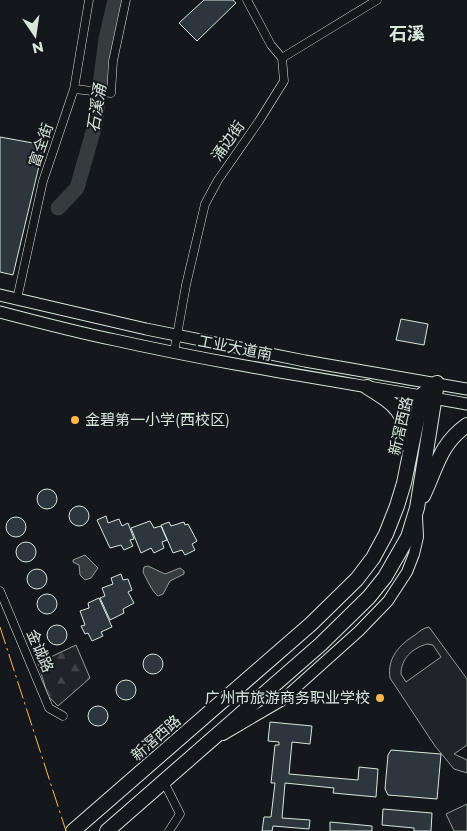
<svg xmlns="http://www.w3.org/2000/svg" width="467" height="831" font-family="Montserrat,'Noto Sans SC',sans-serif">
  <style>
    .forest { fill: url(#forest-firs); stroke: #939e99 }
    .pitch { fill: #202428; stroke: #939e99; fill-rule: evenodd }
    .water { fill: #363b3e; stroke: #939e99 }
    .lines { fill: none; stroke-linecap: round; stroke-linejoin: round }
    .river { stroke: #363b3e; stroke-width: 15 }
    .building { fill: #2c363c; stroke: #d8e6dc }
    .street-casing { stroke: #d8e6dc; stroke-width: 9 }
    .secondary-casing { stroke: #d8e6dc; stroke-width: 12 }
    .primary-casing { stroke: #d8e6dc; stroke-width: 13 }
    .highway-casing { stroke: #d8e6dc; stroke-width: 16 }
    .street { stroke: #14181c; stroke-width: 8 }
    .secondary { stroke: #14181c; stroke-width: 10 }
    .primary { stroke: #14181c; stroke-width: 11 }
    .highway { stroke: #14181c; stroke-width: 14 }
    .power { stroke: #ffb74d; stroke-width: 1; stroke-dasharray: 18 4 2.5 4; stroke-linecap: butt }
    .poi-dot { fill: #ffb74d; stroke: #14181c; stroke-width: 2 }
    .labels { text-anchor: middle; stroke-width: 4; stroke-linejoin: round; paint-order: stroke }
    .street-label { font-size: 15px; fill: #d8e6dc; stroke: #14181c }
    .poi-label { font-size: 15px; fill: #d8e6dc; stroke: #14181c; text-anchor: start }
    .water-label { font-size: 16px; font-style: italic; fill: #d8e6dc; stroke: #14181c }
    .quarter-label { font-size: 18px; font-weight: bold; fill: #d8e6dc; stroke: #14181c }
  </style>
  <defs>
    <pattern id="forest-firs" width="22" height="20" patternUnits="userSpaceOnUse" patternTransform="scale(1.25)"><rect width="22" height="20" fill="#202428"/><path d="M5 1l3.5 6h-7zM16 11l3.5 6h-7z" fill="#404447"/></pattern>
  </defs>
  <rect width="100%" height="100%" fill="#14181c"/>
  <path class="forest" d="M76,645L90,678L58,706L48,696L38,663Z"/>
  <path class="pitch" d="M429,627L467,679V745L454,754L467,760V773L454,769L435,746L390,678C387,658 399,645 415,635C420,631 423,628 429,627ZM427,644L433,645L441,657L406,682L401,674C401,658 413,648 427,644Z
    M467,804V831H454L446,814Z"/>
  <path class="water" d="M85,555L98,568L91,578L85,580L80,575L79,565L73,562V560Z
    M148,566L165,574L180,568L184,571V574L170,581L163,594L158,596C153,593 146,578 143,572L144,567Z"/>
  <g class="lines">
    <path class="river" d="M58,208L77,188L95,125L106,39L115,0"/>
  </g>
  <path class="building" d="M204,0H233L236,3L197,41L179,23Z
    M0,137L44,145L13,275L0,272Z
    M401,319L428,324L424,345L396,340Z
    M37 499a10 10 0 1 1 20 0a10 10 0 1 1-20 0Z
    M69 516a10 10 0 1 1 20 0a10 10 0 1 1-20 0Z
    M106,516L108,523L119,519L122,526L128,523L134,539L130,540L133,546L124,550L121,545L110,548L97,520Z
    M6 527a10 10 0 1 1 20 0a10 10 0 1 1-20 0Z
    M150,521L154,528L161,526L167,540L162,542L164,548L154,553L151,548L141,553L131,528Z
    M169,522L171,526L184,522L185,525L188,524L197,541L192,544L195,550L185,555L182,550L173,553L161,525Z
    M16 552a10 10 0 1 1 20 0a10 10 0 1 1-20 0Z
    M27 579a10 10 0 1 1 20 0a10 10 0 1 1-20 0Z
    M121,574L123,580L128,579L132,590L128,592L134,603L123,609L124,613L110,620L100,598L105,596L102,588L113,584L111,578Z
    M37 604a10 10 0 1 1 20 0a10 10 0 1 1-20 0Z
    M99,598L112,627L101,632L103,636L92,641L88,633L85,634L81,626L85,625L80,611L89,608L88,603Z
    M47 635a10 10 0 1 1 20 0a10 10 0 1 1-20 0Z
    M143 664a10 10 0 1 1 20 0a10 10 0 1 1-20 0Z
    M116 690a10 10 0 1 1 20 0a10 10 0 1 1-20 0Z
    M88 716a10 10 0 1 1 20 0a10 10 0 1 1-20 0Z
    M270,722L312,726L310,744L292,742L289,774L358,780L359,767L378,769L376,797L333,793L334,788L285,783L282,818L310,820L309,829L273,826L272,831H262L264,817H271L275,783H271L275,745H279V742L268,741Z
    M391,750L441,754L437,799L388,795L385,789L388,755Z
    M383,809L432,813L431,831H414V828L382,825Z
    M330,822L372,826V831H330Z"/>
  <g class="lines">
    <defs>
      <path id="street" d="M247,0L271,45L282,58
        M282,58L377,0
        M74,89L111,93L113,61L126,0
        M17,299L43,181L74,89L89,0
        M174,352L186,285L205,204L218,180L259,121L284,81L282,58
        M0,591L49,708L63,716
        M164,782L180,814L169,831"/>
      <path id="secondary" d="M223,735L281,701L359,631L388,601L407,572L414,554L418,537L417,517"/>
      <path id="primary" d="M0,295L146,329L305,361L467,389
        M0,312C38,322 76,332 115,340C231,366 350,383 467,404"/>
      <path id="highway" d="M367,387C396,405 405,411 409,446
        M423,496C437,467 439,445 467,425
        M73,831L311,624L357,579L373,558L386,534L397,506L404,483L422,395L437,383
        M107,831L321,644L369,597L385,577L408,537L417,508L437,383"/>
    </defs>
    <use href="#street" class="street-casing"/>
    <use href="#secondary" class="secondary-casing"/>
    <use href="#primary" class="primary-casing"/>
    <use href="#highway" class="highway-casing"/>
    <use href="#street" class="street"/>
    <use href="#secondary" class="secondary"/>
    <use href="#primary" class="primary"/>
    <use href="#highway" class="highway"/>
    <path class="power" d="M0,627L66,831"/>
  </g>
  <g class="poi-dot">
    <circle cx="75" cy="420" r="5"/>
    <circle cx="380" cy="698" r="5"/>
  </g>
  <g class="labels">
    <g class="street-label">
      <text transform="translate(228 141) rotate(-55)" y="5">涌边街</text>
      <text transform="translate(41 145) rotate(-71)" y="5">富全街</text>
      <text transform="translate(235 348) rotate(11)" y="5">工业大道南</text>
      <text transform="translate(401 426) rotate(-77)" y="5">新滘西路</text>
      <text transform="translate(40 651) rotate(67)" y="5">金诚路</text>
      <text transform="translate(156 738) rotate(-41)" y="5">新滘西路</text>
    </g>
    <g class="poi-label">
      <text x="85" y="425">金碧第一小学(西校区)</text>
      <text x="370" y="703" text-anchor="end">广州市旅游商务职业学校</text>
    </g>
    <g class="water-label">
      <text transform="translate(96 108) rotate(-81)" y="6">石溪涌</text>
    </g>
    <g class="quarter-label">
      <text x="407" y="40">石溪</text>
    </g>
  </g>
  <g transform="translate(35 35) rotate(167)" stroke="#14181c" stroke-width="4" paint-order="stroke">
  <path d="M0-4L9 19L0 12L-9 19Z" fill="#d8e6dc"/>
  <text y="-8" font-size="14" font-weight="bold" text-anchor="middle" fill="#d8e6dc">N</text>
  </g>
</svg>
